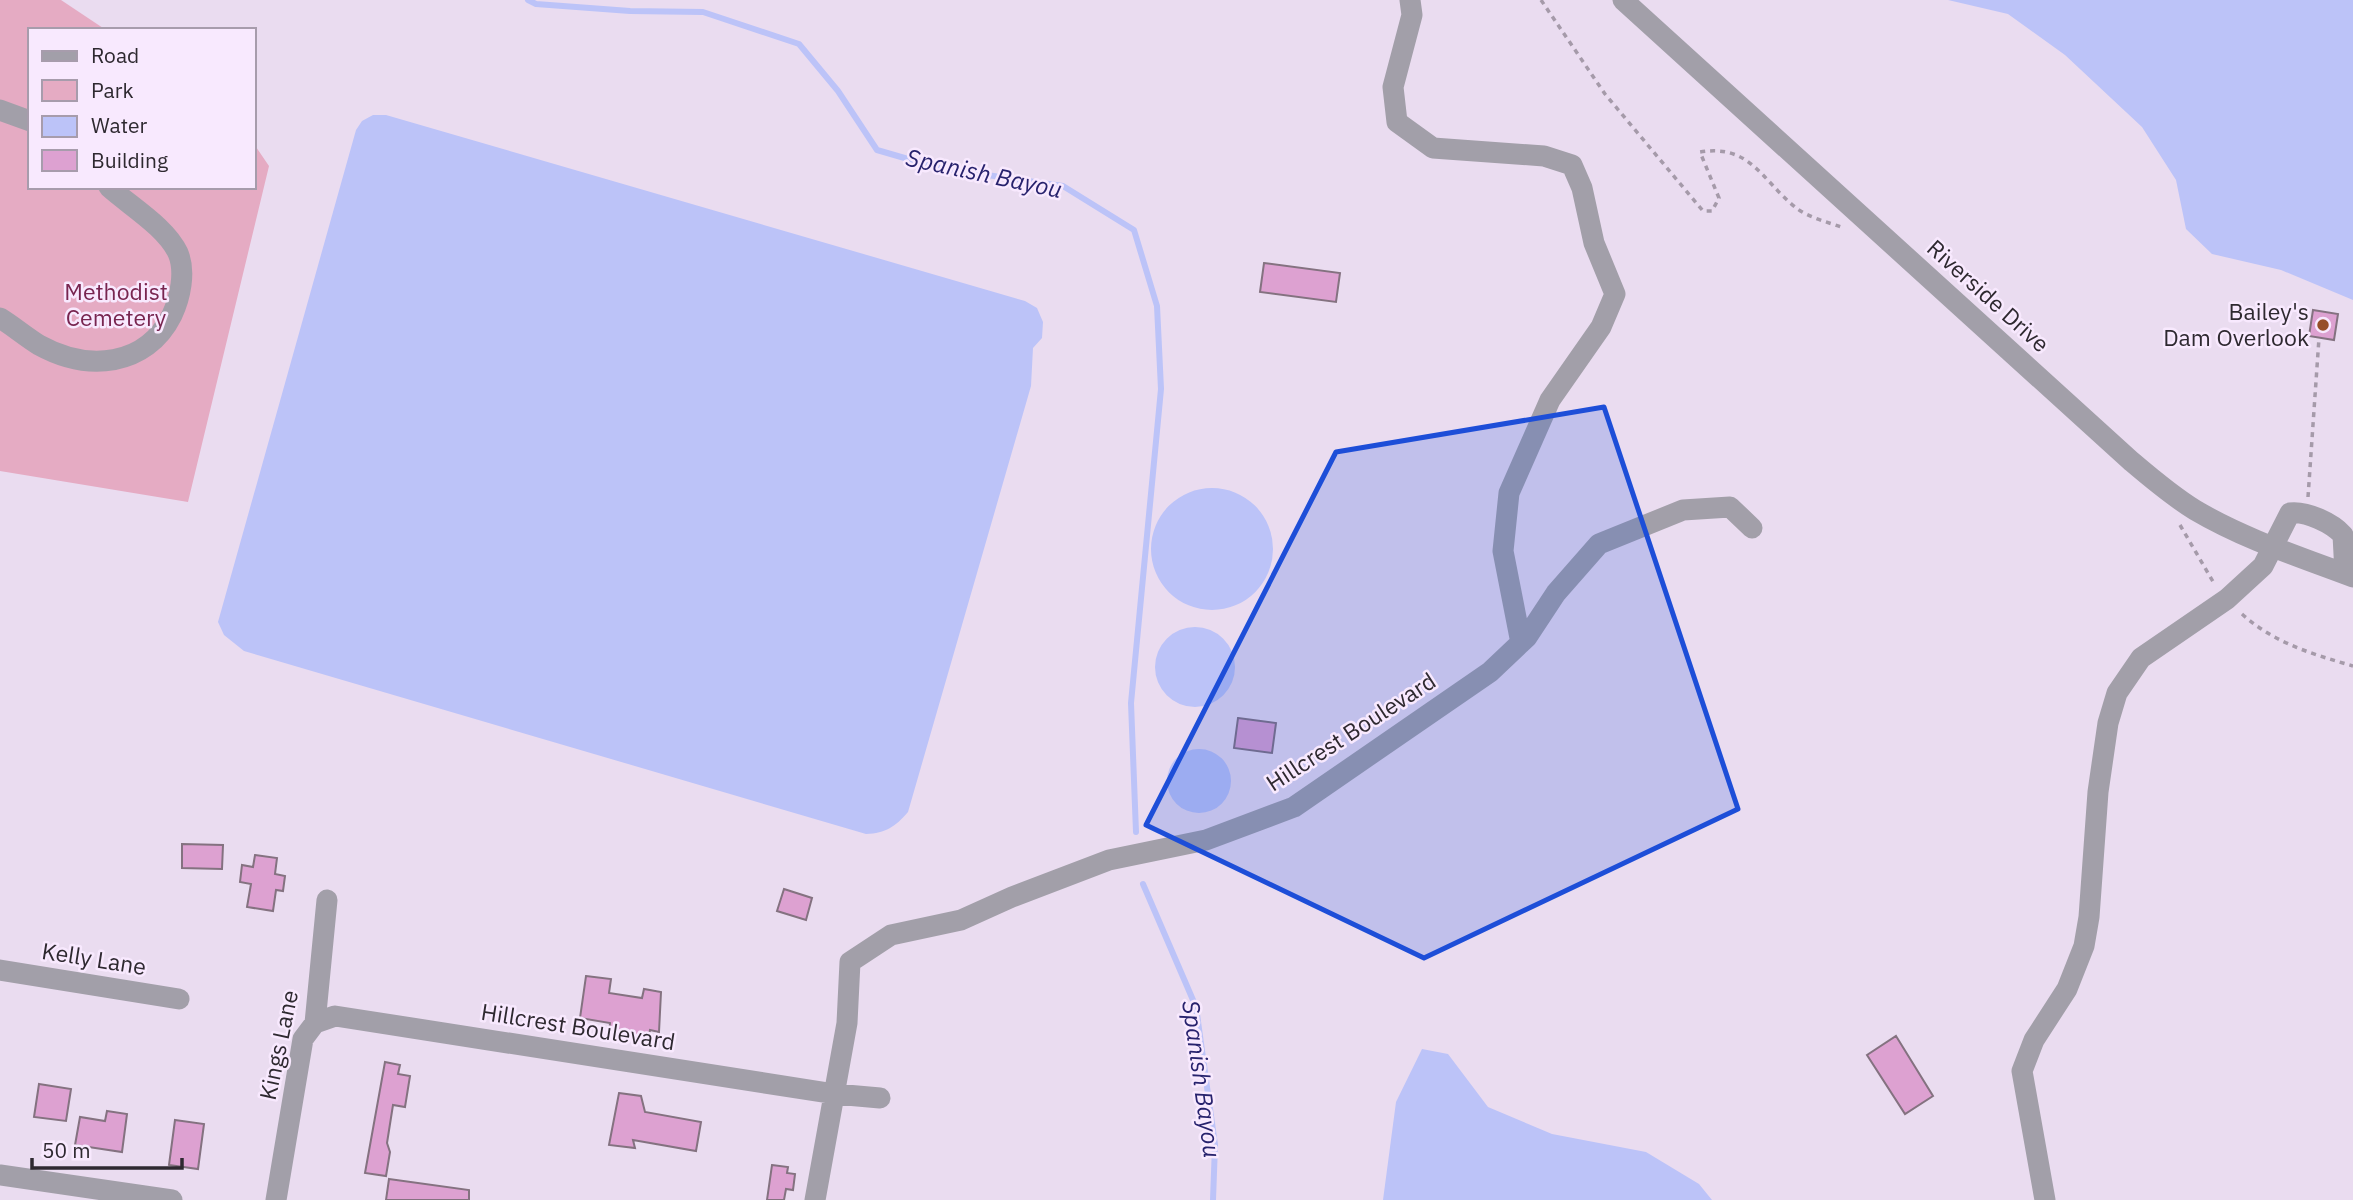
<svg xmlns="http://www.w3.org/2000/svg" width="2353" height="1200" font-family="'IBM Plex Sans',sans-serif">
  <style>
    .green { fill: #e5abc3 }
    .water { fill: #bcc3f8 }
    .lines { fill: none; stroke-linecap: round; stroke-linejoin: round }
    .stream { stroke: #bcc3f8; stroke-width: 6 }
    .building { fill: #dda1d1; stroke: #847280; stroke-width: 2 }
    .path { stroke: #a59aa9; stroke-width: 3.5; stroke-dasharray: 5 5; stroke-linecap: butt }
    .minor { stroke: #a29fa9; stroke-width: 21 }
    .marked { fill: #1d4ed8; fill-opacity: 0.2; stroke: #1d4ed8; stroke-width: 5; stroke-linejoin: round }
    .poi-dot { fill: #964f29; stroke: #f8e9fe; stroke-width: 2.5 }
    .labels { text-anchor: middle; stroke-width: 5; stroke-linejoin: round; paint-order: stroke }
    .park-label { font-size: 23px; fill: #782550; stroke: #f8e9fe }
    .street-label { font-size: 23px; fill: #2e2930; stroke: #f8e9fe }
    .poi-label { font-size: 23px; fill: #2e2930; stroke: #f8e9fe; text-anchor: end }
    .water-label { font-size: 24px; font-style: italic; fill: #27226d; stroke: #f8e9fe }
  </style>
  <rect width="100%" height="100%" fill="#eadcf0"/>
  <path class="green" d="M0,0H61L106,30H30V187H254V144L269,166L188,502L0,471Z"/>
  <path class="water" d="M1948,0H2353V300L2281,270L2212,254L2186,229L2176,180L2142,127L2065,55L2008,14Z
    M373,115H386L1025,301L1037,308L1043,322L1042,338L1033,348L1031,386L908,812C895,827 886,833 866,834L244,651L224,635L218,622L356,130L362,121Z
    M1151 549a61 61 0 1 1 122 0a61 61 0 1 1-122 0Z
    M1155 667a40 40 0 1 1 80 0a40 40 0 1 1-80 0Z
    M1167 781a32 32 0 1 1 64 0a32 32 0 1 1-64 0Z
    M1422,1049L1448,1054L1488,1107L1552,1134L1646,1152L1699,1184L1712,1200H1383L1396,1102Z"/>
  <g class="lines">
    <path class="stream" d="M528,0L536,4L630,11L703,12L799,44L838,91L877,150L939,168L1063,186L1134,230L1157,306L1161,389L1131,703L1136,832
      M1143,884L1196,1007L1215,1145L1213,1200"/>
  </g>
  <path class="building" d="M1264,263L1340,273L1336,302L1260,292Z
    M2313,310L2338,314L2334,340L2309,336Z
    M1238,718L1276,723L1272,753L1234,748Z
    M182,844L223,845L222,869L182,868Z
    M255,855L277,858L275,874L285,876L283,891L276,890L273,911L247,907L251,884L240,882L242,865L253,867Z
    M784,889L812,898L806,920L777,911Z
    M586,976L611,979L609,993L642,998L644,989L661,992L659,1032L650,1030L648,1040L609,1034L610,1023L580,1018Z
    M1896,1036L1933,1096L1905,1114L1867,1055Z
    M385,1062L400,1065L398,1074L410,1076L405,1107L393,1105L387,1143L390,1152L386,1176L365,1173Z
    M39,1084L71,1089L66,1121L34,1117Z
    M619,1093L641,1096L645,1112L701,1122L696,1151L633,1140L635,1148L609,1145Z
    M107,1111L127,1114L122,1152L75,1145L80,1117L105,1121Z
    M175,1120L204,1124L198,1169L169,1165Z
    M772,1165L788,1167L787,1173L795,1174L793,1190L786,1189L784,1200H767Z
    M389,1179L469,1190V1200H386Z"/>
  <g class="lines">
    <path class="path" d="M1541,0L1605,94L1703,211H1712L1719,198L1700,152C1750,144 1761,179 1795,207C1807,217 1827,222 1841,227
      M2308,497L2319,338
      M2180,525L2215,585
      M2242,614C2274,643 2312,654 2353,666"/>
    <path class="minor" d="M1410,0L1412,15L1393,87L1397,122L1433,148L1544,156L1572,165L1582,188L1594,243L1615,294L1601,327L1550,400L1509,493L1503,551L1521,643
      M1623,0L2131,461C2151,478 2172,496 2195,510C2244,539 2300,557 2353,577
      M0,110L30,121
      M0,318C13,326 26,337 39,345C88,372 146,367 172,315C180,298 186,272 178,253C166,227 130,206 109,187
      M0,970L179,999
      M315,1023L335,1016L835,1094L880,1098
      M0,1175L172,1200
      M276,1200L303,1039L315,1023L327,900
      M815,1200L847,1023L850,962L891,935L961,920L1012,897L1109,860L1206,840L1294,807L1490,672L1527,637L1556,593L1599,544L1683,510L1730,507L1752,528
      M2045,1200L2022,1071L2034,1040L2067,989L2084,946L2089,917L2098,792L2108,723L2117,693L2141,658L2227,599L2263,566L2290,513C2307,511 2332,523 2343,535L2345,573"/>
  </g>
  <path class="marked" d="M1604,407L1738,809L1424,958L1146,825L1336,452Z"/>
  <circle class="poi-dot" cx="2323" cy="325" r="7"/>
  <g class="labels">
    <g class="park-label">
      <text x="116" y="300">Methodist<tspan x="116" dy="26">Cemetery</tspan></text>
    </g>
    <g class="street-label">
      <text transform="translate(1988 296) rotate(42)" y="8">Riverside Drive</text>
      <text transform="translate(1351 732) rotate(-33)" y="8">Hillcrest Boulevard</text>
      <text transform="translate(94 959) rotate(9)" y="8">Kelly Lane</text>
      <text transform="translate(578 1027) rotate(9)" y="8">Hillcrest Boulevard</text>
      <text transform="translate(279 1045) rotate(-78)" y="8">Kings Lane</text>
    </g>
    <g class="poi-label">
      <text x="2309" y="320">Bailey's<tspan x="2309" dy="26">Dam Overlook</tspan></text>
    </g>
    <g class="water-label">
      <text transform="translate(984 174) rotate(12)" y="8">Spanish Bayou</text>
      <text transform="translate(1201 1079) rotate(82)" y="8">Spanish Bayou</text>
    </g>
  </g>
  <rect x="28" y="28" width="228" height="161" fill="#f8e9fe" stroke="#a79cac" stroke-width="2"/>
  <rect x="42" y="51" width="35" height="10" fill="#a29fa9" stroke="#a79cac" stroke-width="2"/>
  <text x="91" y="63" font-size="21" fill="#2e2930">Road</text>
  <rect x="42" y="80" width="35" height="21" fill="#e5abc3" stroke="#a79cac" stroke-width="2"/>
  <text x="91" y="98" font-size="21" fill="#2e2930">Park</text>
  <rect x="42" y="116" width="35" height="21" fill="#bcc3f8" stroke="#a79cac" stroke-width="2"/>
  <text x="91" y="133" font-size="21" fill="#2e2930">Water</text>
  <rect x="42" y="150" width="35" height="21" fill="#dda1d1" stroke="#a79cac" stroke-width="2"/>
  <text x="91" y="168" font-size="21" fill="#2e2930">Building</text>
  <path d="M32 1158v10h150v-10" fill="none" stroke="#2e2930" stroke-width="3.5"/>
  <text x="42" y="1158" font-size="21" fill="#2e2930" stroke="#f8e9fe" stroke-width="5" paint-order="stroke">50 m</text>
</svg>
